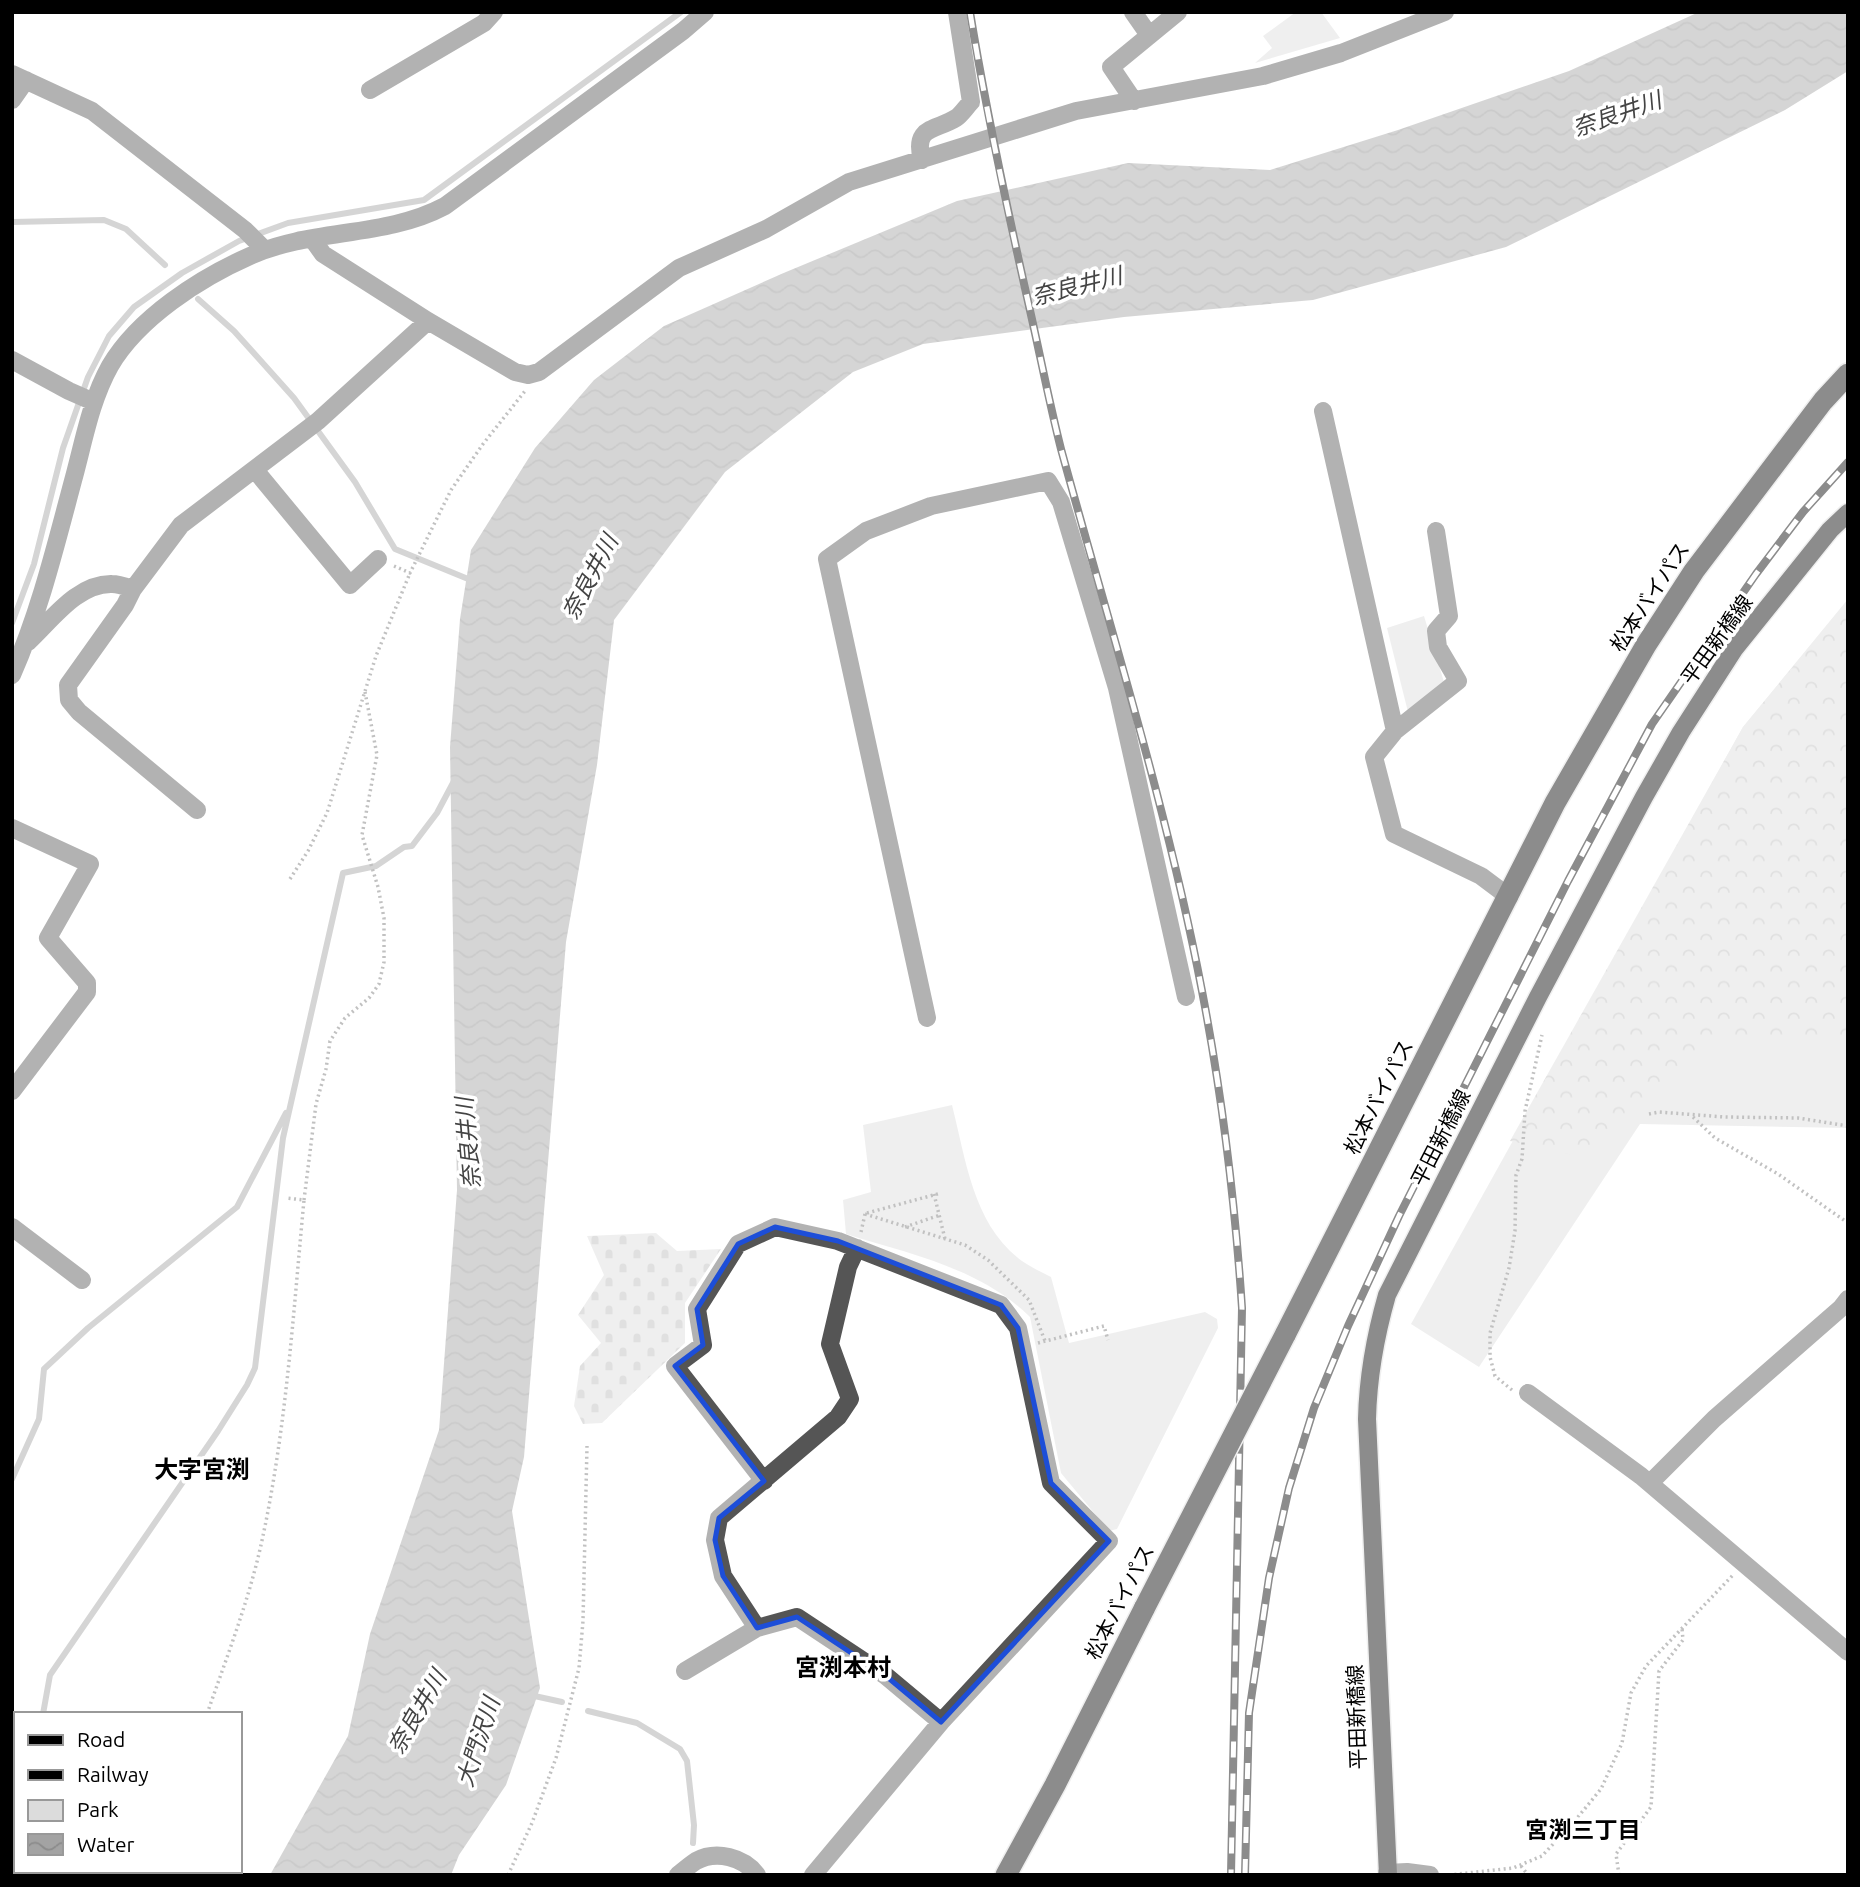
<svg xmlns="http://www.w3.org/2000/svg" width="1860" height="1887" font-family="Ubuntu,'Noto Sans JP',sans-serif">
  <style>
    .green { fill: #dcdcdc }
    .forest { fill: url(#forest-crowns) }
    .cemetery { fill: url(#cemetery-stones) }
    .water { fill: url(#water-waves) }
    .lines { fill: none; stroke-linecap: round; stroke-linejoin: round }
    .stream { stroke: #a3a3a3; stroke-width: 6 }
    .major-casing { stroke: #dbdbdb; stroke-width: 21 }
    .highway-casing { stroke: #dbdbdb; stroke-width: 24 }
    .path { stroke: #777; stroke-width: 3.5; stroke-dasharray: 2 3.5; stroke-linecap: butt }
    .minor { stroke: #555; stroke-width: 18 }
    .major { stroke: #000; stroke-width: 18 }
    .highway { stroke: #000; stroke-width: 21 }
    .rail-casing { stroke: #000; stroke-width: 8 }
    .rail { stroke: #fff; stroke-width: 5; stroke-dasharray: 16; stroke-linecap: butt }
    .highway-bridge-casing { stroke: #dbdbdb; stroke-width: 24; stroke-linecap: butt }
    .highway-bridge { stroke: #000; stroke-width: 21 }
    .marked { fill: none; stroke: #1d4ed8; stroke-width: 5; stroke-linejoin: round }
    .labels { text-anchor: middle; stroke-width: 7; stroke-linejoin: round; paint-order: stroke }
    .street-label { font-size: 21px; fill: #000; stroke: #fff }
    .water-label { font-size: 23px; font-style: italic; fill: #444; stroke: #fff }
    .neighbourhood-label { font-size: 23px; font-weight: bold; fill: #000; stroke: #fff }
    .quarter-label { font-size: 24px; font-weight: bold; fill: #000; stroke: #fff }
  </style>
  <defs>
    <pattern id="forest-crowns" width="20" height="18" patternUnits="userSpaceOnUse" patternTransform="scale(1.75)"><rect width="20" height="18" fill="#dcdcdc"/><path d="M2 6a3 3 0 1 1 6 0M12 15a3 3 0 1 1 6 0" fill="none" stroke="#bbb"/></pattern>
    <pattern id="cemetery-stones" width="16" height="16" patternUnits="userSpaceOnUse" patternTransform="scale(1.75)"><rect width="16" height="16" fill="#dcdcdc"/><path d="M2 7V4a2 2 0 0 1 4 0v3zM10 15v-3a2 2 0 0 1 4 0v3z" fill="#bbb"/></pattern>
    <pattern id="water-waves" width="16" height="10" patternUnits="userSpaceOnUse" patternTransform="scale(1.75)"><rect width="16" height="10" fill="#a3a3a3"/><path d="M0 5q4-4 8 0t8 0" fill="none" stroke="#8b8b8b"/></pattern>
  </defs>
  <rect width="100%" height="100%" fill="#fff"/>
  <path class="green" d="M1296,12H1321L1340,38L1255,63L1272,48L1263,36Z
    M1848,599V1128L1640,1124L1479,1367L1411,1324L1743,727Z
    M1424,616L1444,682L1408,712L1387,628Z
    M952,1105C966,1160 973,1225 1022,1261C1031,1267 1041,1272 1051,1277L1069,1343L1205,1312L1217,1319L1218,1328L1117,1529L1109,1531L1061,1473L1030,1317C980,1268 910,1254 846,1234L843,1200L871,1192L863,1125Z"/>
  <path class="forest" d="M1848,600V1035L1711,1041L1577,1156L1510,1141L1743,727Z"/>
  <path class="cemetery" d="M656,1233L677,1251L721,1249L685,1303V1343L602,1423L583,1424L574,1406L580,1366L601,1343L578,1315L604,1275L587,1236Z"/>
  <path class="water" d="M1699,12H1848V71L1785,110L1506,247L1313,300L1124,317L923,344L853,372L725,472L614,620L597,765L566,942L524,1457L512,1511L540,1688L506,1785L459,1855L451,1875H270L348,1736L370,1634L439,1430L457,1190L450,747L460,619L471,550L535,448L594,380L664,326L786,272L957,201L1128,163L1270,170L1398,130L1569,71Z"/>
  <g class="lines">
    <path class="stream" d="M12,222L104,220L126,229L165,265
      M198,299L234,331L294,398L355,482L395,549L473,581
      M12,623L34,564L63,448L88,377L109,336L134,307L182,273L239,241L288,223L424,200L681,12
      M12,1479L39,1419L44,1369L88,1328L237,1207L286,1113
      M530,1695L562,1702
      M588,1711L637,1723L680,1749L687,1761L694,1825L693,1843
      M43,1714L50,1675L218,1431L247,1385L255,1368L283,1138L343,873L376,866L404,847L412,846L437,813L454,781
      M15,1875L16,1868"/>
    <defs>
      <path id="major" d="M1388,1875L1367,1419C1368,1376 1375,1337 1387,1295L1538,997L1644,797L1681,732L1735,648L1830,530L1848,513"/>
      <path id="highway" d="M1285,1335L1555,803L1646,645L1694,571L1823,401L1848,374
        M1006,1875L1055,1785L1145,1607"/>
    </defs>
    <use href="#major" class="major-casing"/>
    <use href="#highway" class="highway-casing"/>
    <path class="path" d="M394,566L410,573L451,490L483,444L525,391
      M290,879L308,851L327,813L376,656L410,573
      M1649,1114L1659,1112L1724,1117L1798,1118L1848,1126
      M1693,1117L1715,1138L1778,1174L1848,1223
      M934,1194L945,1239
      M304,1200L316,1104L326,1069L330,1041L345,1018L369,998L379,984L384,962V918L378,887L362,835L377,755L365,692
      M867,1213L941,1193
      M865,1214L965,1245L988,1260L1029,1300L1045,1341
      M905,1227L940,1215
      M861,1232L865,1214
      M1038,1343L1104,1326L1108,1340
      M1512,1390L1495,1376L1490,1357V1333L1509,1268L1515,1231L1516,1175L1522,1159L1525,1111L1542,1035
      M207,1714C226,1659 248,1603 261,1545C286,1432 293,1316 304,1200L286,1198
      M1521,1866L1528,1875
      M141,1875L143,1871
      M508,1875L532,1823L556,1758L579,1668L583,1621L587,1446
      M1449,1875L1513,1868L1542,1856L1578,1817L1601,1789L1622,1743L1631,1693L1646,1666L1733,1575
      M1619,1875L1616,1854L1651,1807L1659,1671L1683,1640L1682,1628"/>
    <path class="minor" d="M1133,12L1149,35
      M12,74L92,111L245,230L264,249
      M370,90L484,23L494,12
      M12,100L26,80
      M1134,101L1111,67L1178,12
      M922,160C913,126 935,131 956,118C961,115 966,107 971,102L957,12
      M313,240L323,254L428,321L515,372L528,375L539,372L679,268L766,229L849,182L1076,111L1263,76L1341,53L1445,12
      M12,360L69,391L94,402
      M1323,411L1395,731L1374,757L1394,834L1481,876L1509,897
      M255,470L350,585L378,559
      M133,589L125,605L68,685L69,700L79,712L197,810
      M28,642C51,621 77,583 112,584C119,584 127,587 133,589L181,525L318,421L428,321
      M12,675C40,611 56,544 74,477C84,440 91,400 110,366C138,318 200,278 250,256C312,228 385,238 445,206L683,31L705,12
      M1395,731L1458,681L1438,647L1436,631L1449,616L1436,531
      M12,828L90,864L48,938L87,983V992L12,1091
      M927,1018L827,559L866,531L931,506L1048,481L1061,502L1117,688L1186,997
      M12,1227L82,1280
      M857,1248L848,1267L830,1344L850,1399L838,1417L719,1518L715,1540L723,1576L757,1628L797,1617L886,1676L941,1722
      M1528,1393L1641,1476L1848,1652
      M764,1481L675,1366L703,1345L697,1309L738,1244L775,1227L838,1241L1001,1305L1018,1328L1051,1483L1109,1541L941,1722L813,1875
      M1650,1483L1714,1419L1841,1308L1848,1299
      M685,1671L757,1628
      M1387,1873L1407,1872L1430,1875
      M678,1875C684,1870 690,1865 696,1861C716,1850 744,1857 757,1875"/>
    <use href="#major" class="major"/>
    <use href="#highway" class="highway"/>
    <defs>
      <path id="rail" d="M970,12C986,111 1007,208 1029,306C1040,354 1049,402 1061,449C1110,629 1167,807 1202,991C1222,1095 1235,1202 1242,1308L1231,1875
        M1245,1875L1249,1713L1269,1578L1289,1488L1314,1408L1348,1326L1399,1216L1568,881L1652,724L1756,574L1803,512L1848,462"/>
    </defs>
    <use href="#rail" class="rail-casing"/>
    <use href="#rail" class="rail"/>
    <defs>
      <path id="highway-bridge" d="M1145,1607L1285,1335"/>
    </defs>
    <use href="#highway-bridge" class="highway-bridge-casing"/>
    <use href="#highway-bridge" class="highway-bridge"/>
  </g>
  <path d="M0 0H1860V1887H0ZM775,1227L838,1241L1001,1305L1018,1328L1051,1483L1109,1541L941,1722L886,1676L797,1617L757,1628L723,1576L715,1540L719,1518L764,1481L675,1366L703,1345L697,1309L738,1244Z" fill="#fff" fill-opacity=".55" fill-rule="evenodd"/>
  <path class="marked" d="M775,1227L838,1241L1001,1305L1018,1328L1051,1483L1109,1541L941,1722L886,1676L797,1617L757,1628L723,1576L715,1540L719,1518L764,1481L675,1366L703,1345L697,1309L738,1244Z"/>
  <g class="labels">
    <g class="street-label">
      <text transform="translate(1650 597) rotate(-57)" y="7">松本バイパス</text>
      <text transform="translate(1717 640) rotate(-54)" y="7">平田新橋線</text>
      <text transform="translate(1379 1097) rotate(-63)" y="7">松本バイパス</text>
      <text transform="translate(1441 1138) rotate(-63)" y="7">平田新橋線</text>
      <text transform="translate(1120 1602) rotate(-63)" y="7">松本バイパス</text>
      <text transform="translate(1357 1717) rotate(-92)" y="7">平田新橋線</text>
    </g>
    <g class="water-label">
      <text transform="translate(1617 114) rotate(-19)" y="8">奈良井川</text>
      <text transform="translate(1077 286) rotate(-14)" y="8">奈良井川</text>
      <text transform="translate(590 577) rotate(-62)" y="8">奈良井川</text>
      <text transform="translate(468 1143) rotate(-95)" y="8">奈良井川</text>
      <text transform="translate(417 1712) rotate(-60)" y="8">奈良井川</text>
      <text transform="translate(478 1742) rotate(-72)" y="8">大門沢川</text>
    </g>
    <g class="neighbourhood-label">
      <text x="1583" y="1838">宮渕三丁目</text>
    </g>
    <g class="quarter-label">
      <text x="202" y="1478">大字宮渕</text>
      <text x="843" y="1676">宮渕本村</text>
    </g>
  </g>
  <rect width="1860" height="1887" fill="none" stroke="#000000" stroke-width="28"/>
  <rect x="14" y="1712" width="228" height="161" fill="#ffffff" stroke="#999999" stroke-width="2"/>
  <rect x="28" y="1735" width="35" height="10" fill="#000000" stroke="#999999" stroke-width="2"/>
  <text x="77" y="1747" font-size="21" fill="#000000">Road</text>
  <rect x="28" y="1770" width="35" height="10" fill="#000000" stroke="#999999" stroke-width="2"/>
  <text x="77" y="1782" font-size="21" fill="#000000">Railway</text>
  <rect x="28" y="1800" width="35" height="21" fill="#dcdcdc" stroke="#999999" stroke-width="2"/>
  <text x="77" y="1817" font-size="21" fill="#000000">Park</text>
  <rect x="28" y="1834" width="35" height="21" fill="url(#water-waves)" stroke="#999999" stroke-width="2"/>
  <text x="77" y="1852" font-size="21" fill="#000000">Water</text>
</svg>
